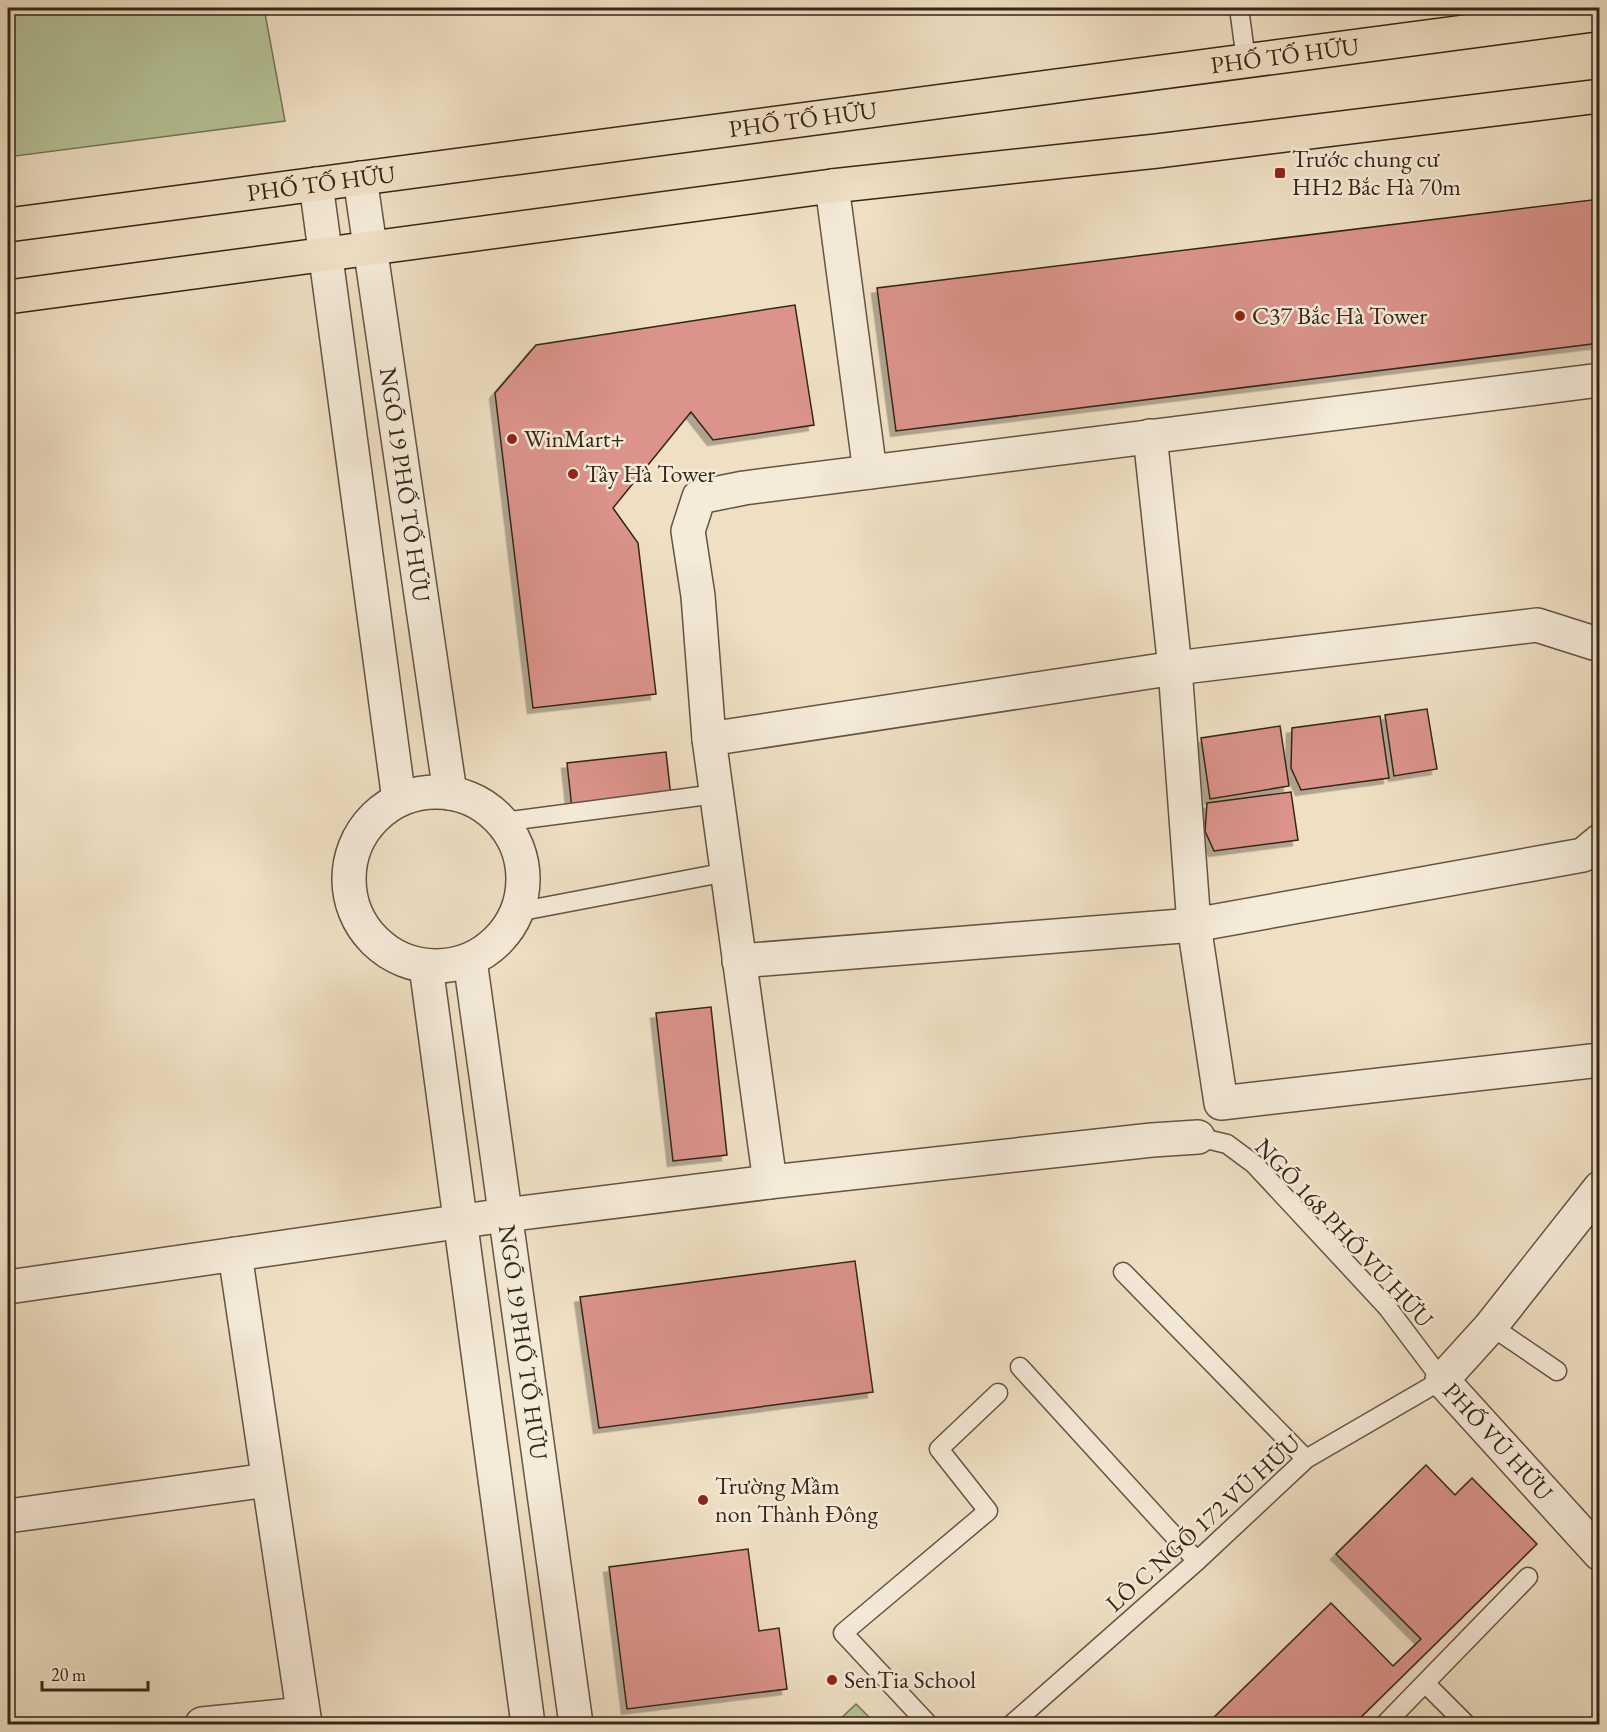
<svg xmlns="http://www.w3.org/2000/svg" width="1607" height="1732" font-family="'EB Garamond',serif">
  <style>
    .green { fill: #b5c397; stroke: #757457; stroke-width: 1.5 }
    .building { fill: #db938b; stroke: #352617; stroke-width: 1.5; filter: url(#shadow) }
    .lines { fill: none; stroke-linecap: round; stroke-linejoin: round }
    .lane-casing { stroke: #645442; stroke-width: 21 }
    .street-casing { stroke: #645442; stroke-width: 36 }
    .primary-casing { stroke: #352617; stroke-width: 36 }
    .lane { stroke: #f5ebd9; stroke-width: 18 }
    .street { stroke: #f5ebd9; stroke-width: 33 }
    .primary { stroke: #efe0c4; stroke-width: 33 }
    .poi-dot { fill: #8f2418; stroke: #f5ebd9; stroke-width: 2 }
    .labels { text-anchor: middle; stroke-width: 5; stroke-linejoin: round; paint-order: stroke }
    .street-label { font-size: 24px; fill: #352617; stroke: #f5ebd9 }
    .poi-label { font-size: 24px; fill: #352617; stroke: #f5ebd9; text-anchor: start }
  </style>
  <defs>
    <filter id="shadow"><feDropShadow dx="-5.5" dy="5.5" stdDeviation="0" flood-color="#0004"/></filter>
  </defs>
  <rect width="100%" height="100%" fill="#efe0c4"/>
  <filter id="stains"><feTurbulence type="fractalNoise" baseFrequency=".00333" numOctaves="4"/><feColorMatrix values="0 0 0 0 .2 0 0 0 0 .09 0 0 0 0 .02 0 0 0 .5 -.17"/></filter>
  <radialGradient id="worn" r=".72"><stop offset=".6" stop-color="#630" stop-opacity="0"/><stop offset="1" stop-color="#630" stop-opacity=".3"/></radialGradient>
  <path class="green" d="M8,8H264L285,121L8,157Z
    M856,1704L876,1724H835Z"/>
  <path class="building" d="M1600,199V343L896,431L877,288Z
    M795,305L814,425L713,440L691,412L613,508L638,543L656,694L533,708L495,393L536,345Z
    M1427,709L1437,769L1394,776L1385,715Z
    M1380,716L1389,778L1301,790L1291,768L1292,728Z
    M1280,726L1289,786L1210,799L1201,738Z
    M666,752L671,797L572,809L567,763Z
    M1291,792L1298,840L1214,851L1205,831L1207,803Z
    M711,1007L727,1155L673,1161L656,1013Z
    M855,1261L873,1392L599,1428L580,1297Z
    M1426,1465L1455,1495L1472,1478L1537,1544L1354,1724H1207L1331,1603L1393,1666L1421,1639L1336,1554Z
    M748,1549L759,1631L779,1628L787,1689L627,1709L609,1567Z"/>
  <g class="lines">
    <defs>
      <path id="lane" d="M1239,8L1246,60
        M502,822L716,794
        M517,912L727,872
        M1123,1272L1306,1459
        M1491,1326L1557,1371
        M1020,1367L1197,1561
        M1425,1683L1466,1724
        M928,1724L843,1633L988,1511L939,1449L998,1393
        M1012,1724L1197,1561L1306,1459L1442,1380L1387,1307L1254,1164L1227,1144L1198,1137
        M1385,1724L1528,1577"/>
      <g id="street">
        <path id="s1" d="M360,178L450,793"/>
        <path d="M316,184L399,800"/>
        <path d="M832,186L870,472"/>
        <path d="M1150,436L1175,668L1194,925L1221,1103L1600,1060"/>
        <path d="M709,739L1175,668L1537,625L1600,645"/>
        <circle cx="436" cy="879" r="87"/>
        <path id="s2" d="M470,960L576,1724"/>
        <path d="M739,961L1194,925L1583,855L1600,841"/>
        <path d="M426,966L528,1724"/>
        <path d="M770,1182L709,739L698,596L688,531L699,497L744,488L1600,380"/>
        <path id="s3" d="M1600,1188L1491,1326L1442,1380L1600,1554"/>
        <path d="M235,1254L305,1724"/>
        <path d="M8,1287L505,1215L770,1182L1152,1140L1198,1137"/>
        <path d="M8,1516L268,1480"/>
        <path d="M202,1724L303,1714"/>
      </g>
      <g id="primary">
        <path id="s4" d="M8,225L1600,14"/>
        <path d="M8,297L832,186L1157,151L1600,96"/>
      </g>
    </defs>
    <use href="#lane" class="lane-casing"/>
    <use href="#street" class="street-casing"/>
    <use href="#primary" class="primary-casing"/>
    <use href="#lane" class="lane"/>
    <use href="#street" class="street"/>
    <use href="#primary" class="primary"/>
  </g>
  <g class="poi-dot">
    <rect x="1274" y="167" width="12" height="12" rx="3"/>
    <circle cx="1240" cy="316" r="6"/>
    <circle cx="512" cy="439" r="6"/>
    <circle cx="573" cy="474" r="6"/>
    <circle cx="703" cy="1500" r="6"/>
    <circle cx="832" cy="1680" r="6"/>
  </g>
  <g class="labels">
    <g class="street-label">
      <text dy="8" stroke="none"><textPath href="#s4" startOffset="1288">PHỐ TỐ HỮU</textPath></text>
      <text dy="8" stroke="none"><textPath href="#s4" startOffset="802">PHỐ TỐ HỮU</textPath></text>
      <text dy="8" stroke="none"><textPath href="#s4" startOffset="316">PHỐ TỐ HỮU</textPath></text>
      <text dy="8" stroke="none"><textPath href="#s1" startOffset="310">NGÕ 19 PHỐ TỐ HỮU</textPath></text>
      <text transform="translate(1344 1233) rotate(47)" y="8">NGÕ 168 PHỐ VŨ HỮU</text>
      <text dy="8" stroke="none"><textPath href="#s2" startOffset="386">NGÕ 19 PHỐ TỐ HỮU</textPath></text>
      <text dy="8" stroke="none"><textPath href="#s3" startOffset="332">PHỐ VŨ HỮU</textPath></text>
      <text transform="translate(1203 1523) rotate(-42)" y="8">LÔ C NGÕ 172 VŨ HỮU</text>
    </g>
    <g class="poi-label">
      <text x="1292" y="167">Trước chung cư<tspan x="1292" dy="28">HH2 Bắc Hà 70m</tspan></text>
      <text x="1252" y="324">C37 Bắc Hà Tower</text>
      <text x="524" y="447">WinMart+</text>
      <text x="585" y="482">Tây Hà Tower</text>
      <text x="715" y="1494">Trường Mầm<tspan x="715" dy="28">non Thành Đông</tspan></text>
      <text x="844" y="1688">SenTia School</text>
    </g>
  </g>
  <rect width="1607" height="1732" fill="none" stroke="#efe0c4" stroke-width="30"/>
  <rect x="9" y="9" width="1589" height="1714" fill="none" stroke="#352617" stroke-width="3"/>
  <rect x="15" y="15" width="1577" height="1702" fill="none" stroke="#352617" stroke-width="1.5"/>
  <path d="M42 1681v9h106v-9" fill="none" stroke="#352617" stroke-width="3"/>
  <text x="51" y="1681" font-size="18" fill="#352617" stroke="#f5ebd9" stroke-width="4.5" paint-order="stroke">20 m</text>
  <rect width="100%" height="100%" filter="url(#stains)"/>
  <rect width="100%" height="100%" fill="url(#worn)"/>
</svg>
